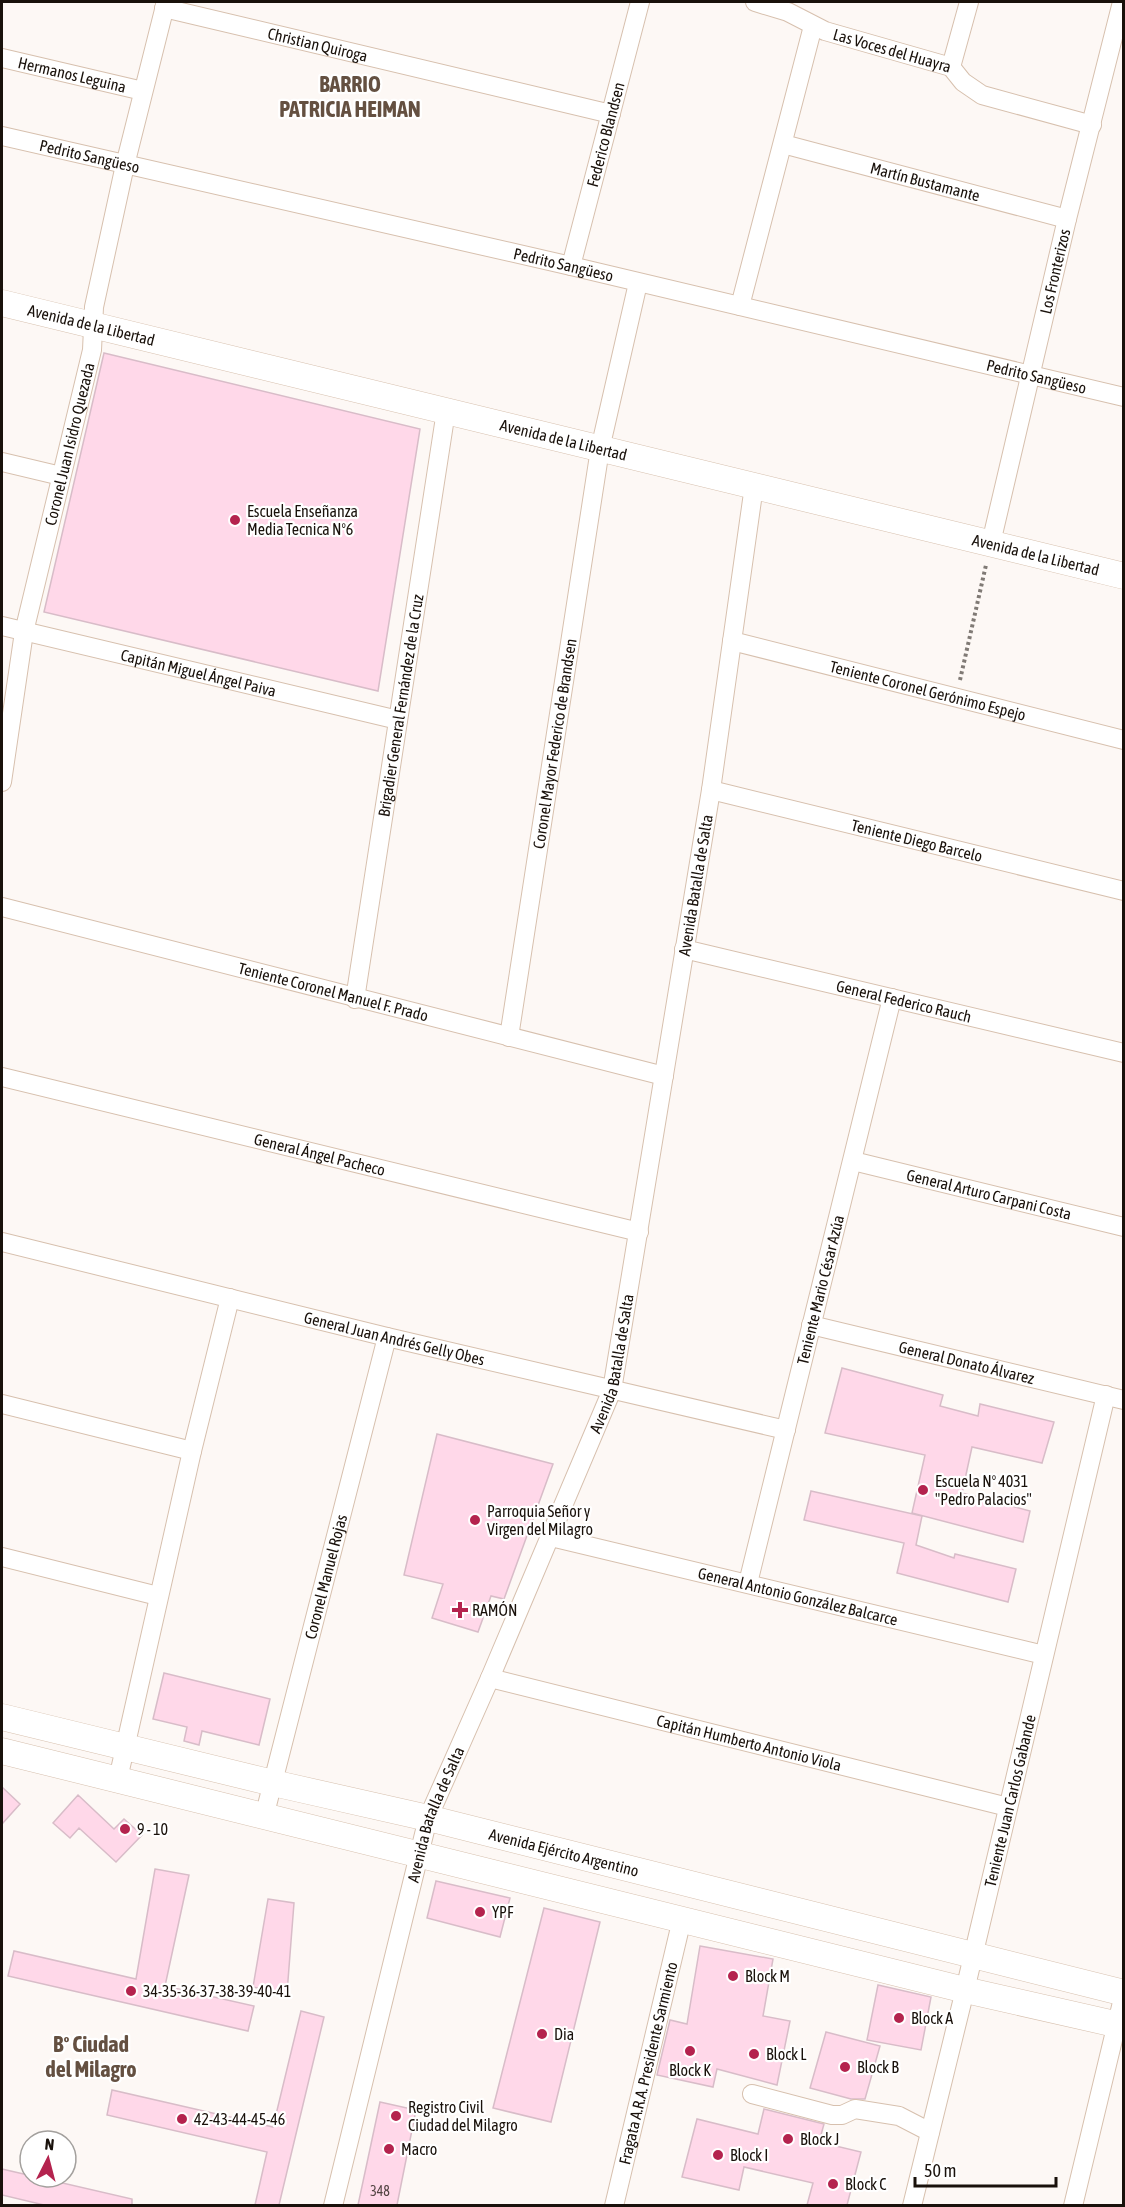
<svg xmlns="http://www.w3.org/2000/svg" width="1125" height="2207" font-family="'Asap Condensed',sans-serif">
  <style>
    .building { fill: #ffd8e9; stroke: #d8bcc8; stroke-width: 1.5 }
    .lines { fill: none; stroke-linecap: round; stroke-linejoin: round }
    .street-casing { stroke: #d7c0ae; stroke-width: 20 }
    .secondary-casing { stroke: #d7c0ae; stroke-width: 27 }
    .path { stroke: #807a75; stroke-width: 4; stroke-dasharray: 3 3; stroke-linecap: butt }
    .street { stroke: #fff; stroke-width: 18 }
    .secondary { stroke: #fff; stroke-width: 26 }
    .poi-dot { fill: #b4234e; stroke: #fff; stroke-width: 2 }
    .labels { text-anchor: middle; stroke-width: 4.5; stroke-linejoin: round; paint-order: stroke }
    .number-label { font-size: 14px; fill: #524342 }
    .street-label { font-size: 16px; fill: #19110b; stroke: #fff }
    .poi-label { font-size: 16px; fill: #19110b; stroke: #fff; text-anchor: start }
    .district-label { font-size: 22px; font-weight: bold; fill: #645041; stroke: #fff }
  </style>
  <rect width="100%" height="100%" fill="#fdf8f5"/>
  <path class="building" d="M104,353L420,429L378,691L44,612Z
    M842,1368L943,1395L940,1406L978,1416L980,1404L1054,1422L1042,1463L972,1447L962,1493L1030,1511L1023,1542L912,1513L925,1455L825,1433Z
    M437,1434L553,1464L504,1599L491,1596L478,1632L432,1618L443,1584L404,1575Z
    M811,1491L922,1516L916,1545L954,1558L955,1554L1016,1569L1008,1602L897,1573L904,1543L804,1520Z
    M164,1673L270,1699L259,1745L202,1731L199,1745L184,1741L187,1727L153,1719Z
    M2,1787L20,1804L2,1824Z
    M78,1795L114,1829L124,1819L142,1835L116,1862L79,1828L70,1838L53,1823Z
    M155,1869L189,1875L165,1986L254,2006L248,2031L8,1976L14,1951L136,1979Z
    M436,1881L510,1898L500,1937L427,1918Z
    M268,1899L294,1903L287,1993L253,1987Z
    M544,1908L600,1922L551,2122L493,2108Z
    M700,1946L773,1959L763,2016L790,2021L777,2085L717,2069L713,2087L657,2075L670,2020L687,2024Z
    M878,1985L931,1997L921,2050L867,2040Z
    M301,2011L324,2017L279,2205H255L267,2152L107,2115L112,2090L273,2127Z
    M826,2032L880,2046L865,2099H851L810,2088Z
    M380,2102L416,2110L397,2205H358Z
    M764,2109L824,2124L819,2142L861,2152L847,2205H807L813,2183L744,2167L739,2190L682,2177L697,2119L758,2134Z
    M2,2169L132,2199V2205H44L2,2195Z"/>
  <g class="lines">
    <defs>
      <g id="street">
        <path id="s1" d="M755,2L788,12L825,31L951,67L963,82L982,95L1092,125"/>
        <path id="s2" d="M164,8L611,114"/>
        <path id="s3" d="M2,58L143,91"/>
        <path d="M951,67L969,2"/>
        <path id="s4" d="M2,136L571,266L1124,397"/>
        <path id="s5" d="M783,144L1067,219"/>
        <path id="s6" d="M571,266L640,2"/>
        <path d="M740,306L813,26"/>
        <path d="M2,462L61,476"/>
        <path id="s7" d="M991,543L1067,219L1122,2"/>
        <path id="s8" d="M2,626L398,720"/>
        <path id="s9" d="M732,641L1124,740"/>
        <path id="s10" d="M2,782L24,632L92,350L94,307L125,165L166,2"/>
        <path id="s11" d="M711,790L1124,891"/>
        <path id="s12" d="M2,907L664,1076"/>
        <path id="s13" d="M684,949L1124,1053"/>
        <path id="s14" d="M355,999L446,411"/>
        <path id="s15" d="M509,1037L600,449L638,283"/>
        <path id="s16" d="M2,1077L639,1232"/>
        <path id="s17" d="M853,1161L1124,1227"/>
        <path id="s18" d="M2,1242L387,1337L786,1430"/>
        <path id="s19" d="M811,1325L1124,1400"/>
        <path d="M2,1404L192,1451"/>
        <path id="s20" d="M551,1537L1044,1655"/>
        <path d="M2,1557L158,1596"/>
        <path id="s21" d="M748,1583L892,998"/>
        <path id="s22" d="M490,1678L1008,1807"/>
        <path d="M118,1779L192,1451L230,1298"/>
        <path id="s23" d="M264,1817L387,1337"/>
        <path d="M752,2094L832,2115H842L855,2109L899,2116L930,2132"/>
        <path id="s24" d="M333,2206L428,1818L490,1678L612,1390L711,790L754,486"/>
        <path id="s25" d="M614,2206L682,1919"/>
        <path id="s26" d="M912,2206L965,1990L1106,1395"/>
        <path d="M1073,2206L1124,1994"/>
      </g>
      <g id="secondary">
        <path id="s27" d="M2,303L1124,576"/>
        <path id="s28" d="M2,1717L273,1783L428,1818L1124,1993"/>
        <path d="M2,1751L965,1990L1124,2026"/>
      </g>
    </defs>
    <use href="#street" class="street-casing"/>
    <use href="#secondary" class="secondary-casing"/>
    <path class="path" d="M960,680L986,565"/>
    <use href="#street" class="street"/>
    <use href="#secondary" class="secondary"/>
  </g>
  <g class="poi-dot">
    <circle cx="235" cy="520" r="6"/>
    <circle cx="923" cy="1490" r="6"/>
    <circle cx="475" cy="1520" r="6"/>
    <path d="M457 1601h6v6h6v6h-6v6h-6v-6h-6v-6h6z"/>
    <circle cx="125" cy="1829" r="6"/>
    <circle cx="480" cy="1912" r="6"/>
    <circle cx="733" cy="1976" r="6"/>
    <circle cx="131" cy="1991" r="6"/>
    <circle cx="899" cy="2018" r="6"/>
    <circle cx="542" cy="2034" r="6"/>
    <circle cx="690" cy="2051" r="6"/>
    <circle cx="754" cy="2054" r="6"/>
    <circle cx="845" cy="2067" r="6"/>
    <circle cx="396" cy="2116" r="6"/>
    <circle cx="182" cy="2119" r="6"/>
    <circle cx="788" cy="2139" r="6"/>
    <circle cx="389" cy="2149" r="6"/>
    <circle cx="718" cy="2155" r="6"/>
    <circle cx="833" cy="2184" r="6"/>
  </g>
  <g class="labels">
    <g class="number-label">
      <text x="380" y="2196">348</text>
    </g>
    <g class="street-label">
      <text dy="6" stroke="none"><textPath href="#s2" startOffset="158">Christian Quiroga</textPath></text>
      <text dy="6" stroke="none"><textPath href="#s1" startOffset="146">Las Voces del Huayra</textPath></text>
      <text dy="6" stroke="none"><textPath href="#s3" startOffset="72">Hermanos Leguina</textPath></text>
      <text dy="6" stroke="none"><textPath href="#s6" startOffset="136">Federico Blandsen</textPath></text>
      <text dy="6" stroke="none"><textPath href="#s4" startOffset="90">Pedrito Sangüeso</textPath></text>
      <text dy="6" stroke="none"><textPath href="#s5" startOffset="147">Martín Bustamante</textPath></text>
      <text dy="6" stroke="none"><textPath href="#s4" startOffset="576">Pedrito Sangüeso</textPath></text>
      <text dy="6" stroke="none"><textPath href="#s7" startOffset="279">Los Fronterizos</textPath></text>
      <text dy="6" stroke="none"><textPath href="#s27" startOffset="92">Avenida de la Libertad</textPath></text>
      <text dy="6" stroke="none"><textPath href="#s4" startOffset="1062">Pedrito Sangüeso</textPath></text>
      <text dy="6" stroke="none"><textPath href="#s27" startOffset="578">Avenida de la Libertad</textPath></text>
      <text dy="6" stroke="none"><textPath href="#s10" startOffset="345">Coronel Juan Isidro Quezada</textPath></text>
      <text dy="6" stroke="none"><textPath href="#s27" startOffset="1064">Avenida de la Libertad</textPath></text>
      <text dy="6" stroke="none"><textPath href="#s8" startOffset="202">Capitán Miguel Ángel Paiva</textPath></text>
      <text dy="6" stroke="none"><textPath href="#s9" startOffset="202">Teniente Coronel Gerónimo Espejo</textPath></text>
      <text dy="6" stroke="none"><textPath href="#s14" startOffset="297">Brigadier General Fernández de la Cruz</textPath></text>
      <text dy="6" stroke="none"><textPath href="#s15" startOffset="297">Coronel Mayor Federico de Brandsen</textPath></text>
      <text dy="6" stroke="none"><textPath href="#s11" startOffset="212">Teniente Diego Barcelo</textPath></text>
      <text dy="6" stroke="none"><textPath href="#s24" startOffset="1377">Avenida Batalla de Salta</textPath></text>
      <text dy="6" stroke="none"><textPath href="#s12" startOffset="342">Teniente Coronel Manuel F. Prado</textPath></text>
      <text dy="6" stroke="none"><textPath href="#s13" startOffset="226">General Federico Rauch</textPath></text>
      <text dy="6" stroke="none"><textPath href="#s16" startOffset="327">General Ángel Pacheco</textPath></text>
      <text dy="6" stroke="none"><textPath href="#s17" startOffset="140">General Arturo Carpani Costa</textPath></text>
      <text dy="6" stroke="none"><textPath href="#s21" startOffset="302">Teniente Mario César Azúa</textPath></text>
      <text dy="6" stroke="none"><textPath href="#s18" startOffset="404">General Juan Andrés Gelly Obes</textPath></text>
      <text dy="6" stroke="none"><textPath href="#s19" startOffset="160">General Donato Álvarez</textPath></text>
      <text dy="6" stroke="none"><textPath href="#s24" startOffset="891">Avenida Batalla de Salta</textPath></text>
      <text dy="6" stroke="none"><textPath href="#s23" startOffset="248">Coronel Manuel Rojas</textPath></text>
      <text dy="6" stroke="none"><textPath href="#s20" startOffset="254">General Antonio González Balcarce</textPath></text>
      <text dy="6" stroke="none"><textPath href="#s22" startOffset="267">Capitán Humberto Antonio Viola</textPath></text>
      <text dy="6" stroke="none"><textPath href="#s26" startOffset="417">Teniente Juan Carlos Gabande</textPath></text>
      <text dy="6" stroke="none"><textPath href="#s24" startOffset="405">Avenida Batalla de Salta</textPath></text>
      <text dy="6" stroke="none"><textPath href="#s28" startOffset="578">Avenida Ejército Argentino</textPath></text>
      <text dy="6" stroke="none"><textPath href="#s25" startOffset="147">Fragata A.R.A. Presidente Sarmiento</textPath></text>
    </g>
    <g class="poi-label">
      <text x="247" y="517">Escuela Enseñanza<tspan x="247" dy="18">Media Tecnica N°6</tspan></text>
      <text x="935" y="1487">Escuela N° 4031<tspan x="935" dy="18">"Pedro Palacios"</tspan></text>
      <text x="487" y="1517">Parroquia Señor y<tspan x="487" dy="18">Virgen del Milagro</tspan></text>
      <text x="472" y="1616">RAMÓN</text>
      <text x="137" y="1835">9 - 10</text>
      <text x="492" y="1918">YPF</text>
      <text x="745" y="1982">Block M</text>
      <text x="143" y="1997">34-35-36-37-38-39-40-41</text>
      <text x="911" y="2024">Block A</text>
      <text x="554" y="2040">Dia</text>
      <text x="766" y="2060">Block L</text>
      <text x="857" y="2073">Block B</text>
      <text x="690" y="2076" text-anchor="middle">Block K</text>
      <text x="408" y="2113">Registro Civil<tspan x="408" dy="18">Ciudad del Milagro</tspan></text>
      <text x="194" y="2125">42-43-44-45-46</text>
      <text x="800" y="2145">Block J</text>
      <text x="401" y="2155">Macro</text>
      <text x="730" y="2161">Block I</text>
      <text x="845" y="2190">Block C</text>
    </g>
    <g class="district-label">
      <text x="350" y="92">BARRIO<tspan x="350" dy="25">PATRICIA HEIMAN</tspan></text>
      <text x="91" y="2052">Bº Ciudad<tspan x="91" dy="25">del Milagro</tspan></text>
    </g>
  </g>
  <rect width="1125" height="2207" fill="none" stroke="#19110b" stroke-width="6"/>
  <g transform="translate(48 2159) rotate(6)"><circle r="28" fill="#ffffff" stroke="#a3a09d" stroke-width="1.5"/>
  <path d="M0-4.5L10 22L0 15L-10 22Z" fill="#b4234e"/>
  <text y="-9" font-size="16" font-weight="bold" text-anchor="middle" fill="#19110b">N</text>
  </g>
  <path d="M915 2177v9h141v-9" fill="none" stroke="#19110b" stroke-width="3"/>
  <text x="924" y="2177" font-size="18" fill="#19110b" stroke="#ffffff" stroke-width="4.5" paint-order="stroke">50 m</text>
</svg>
